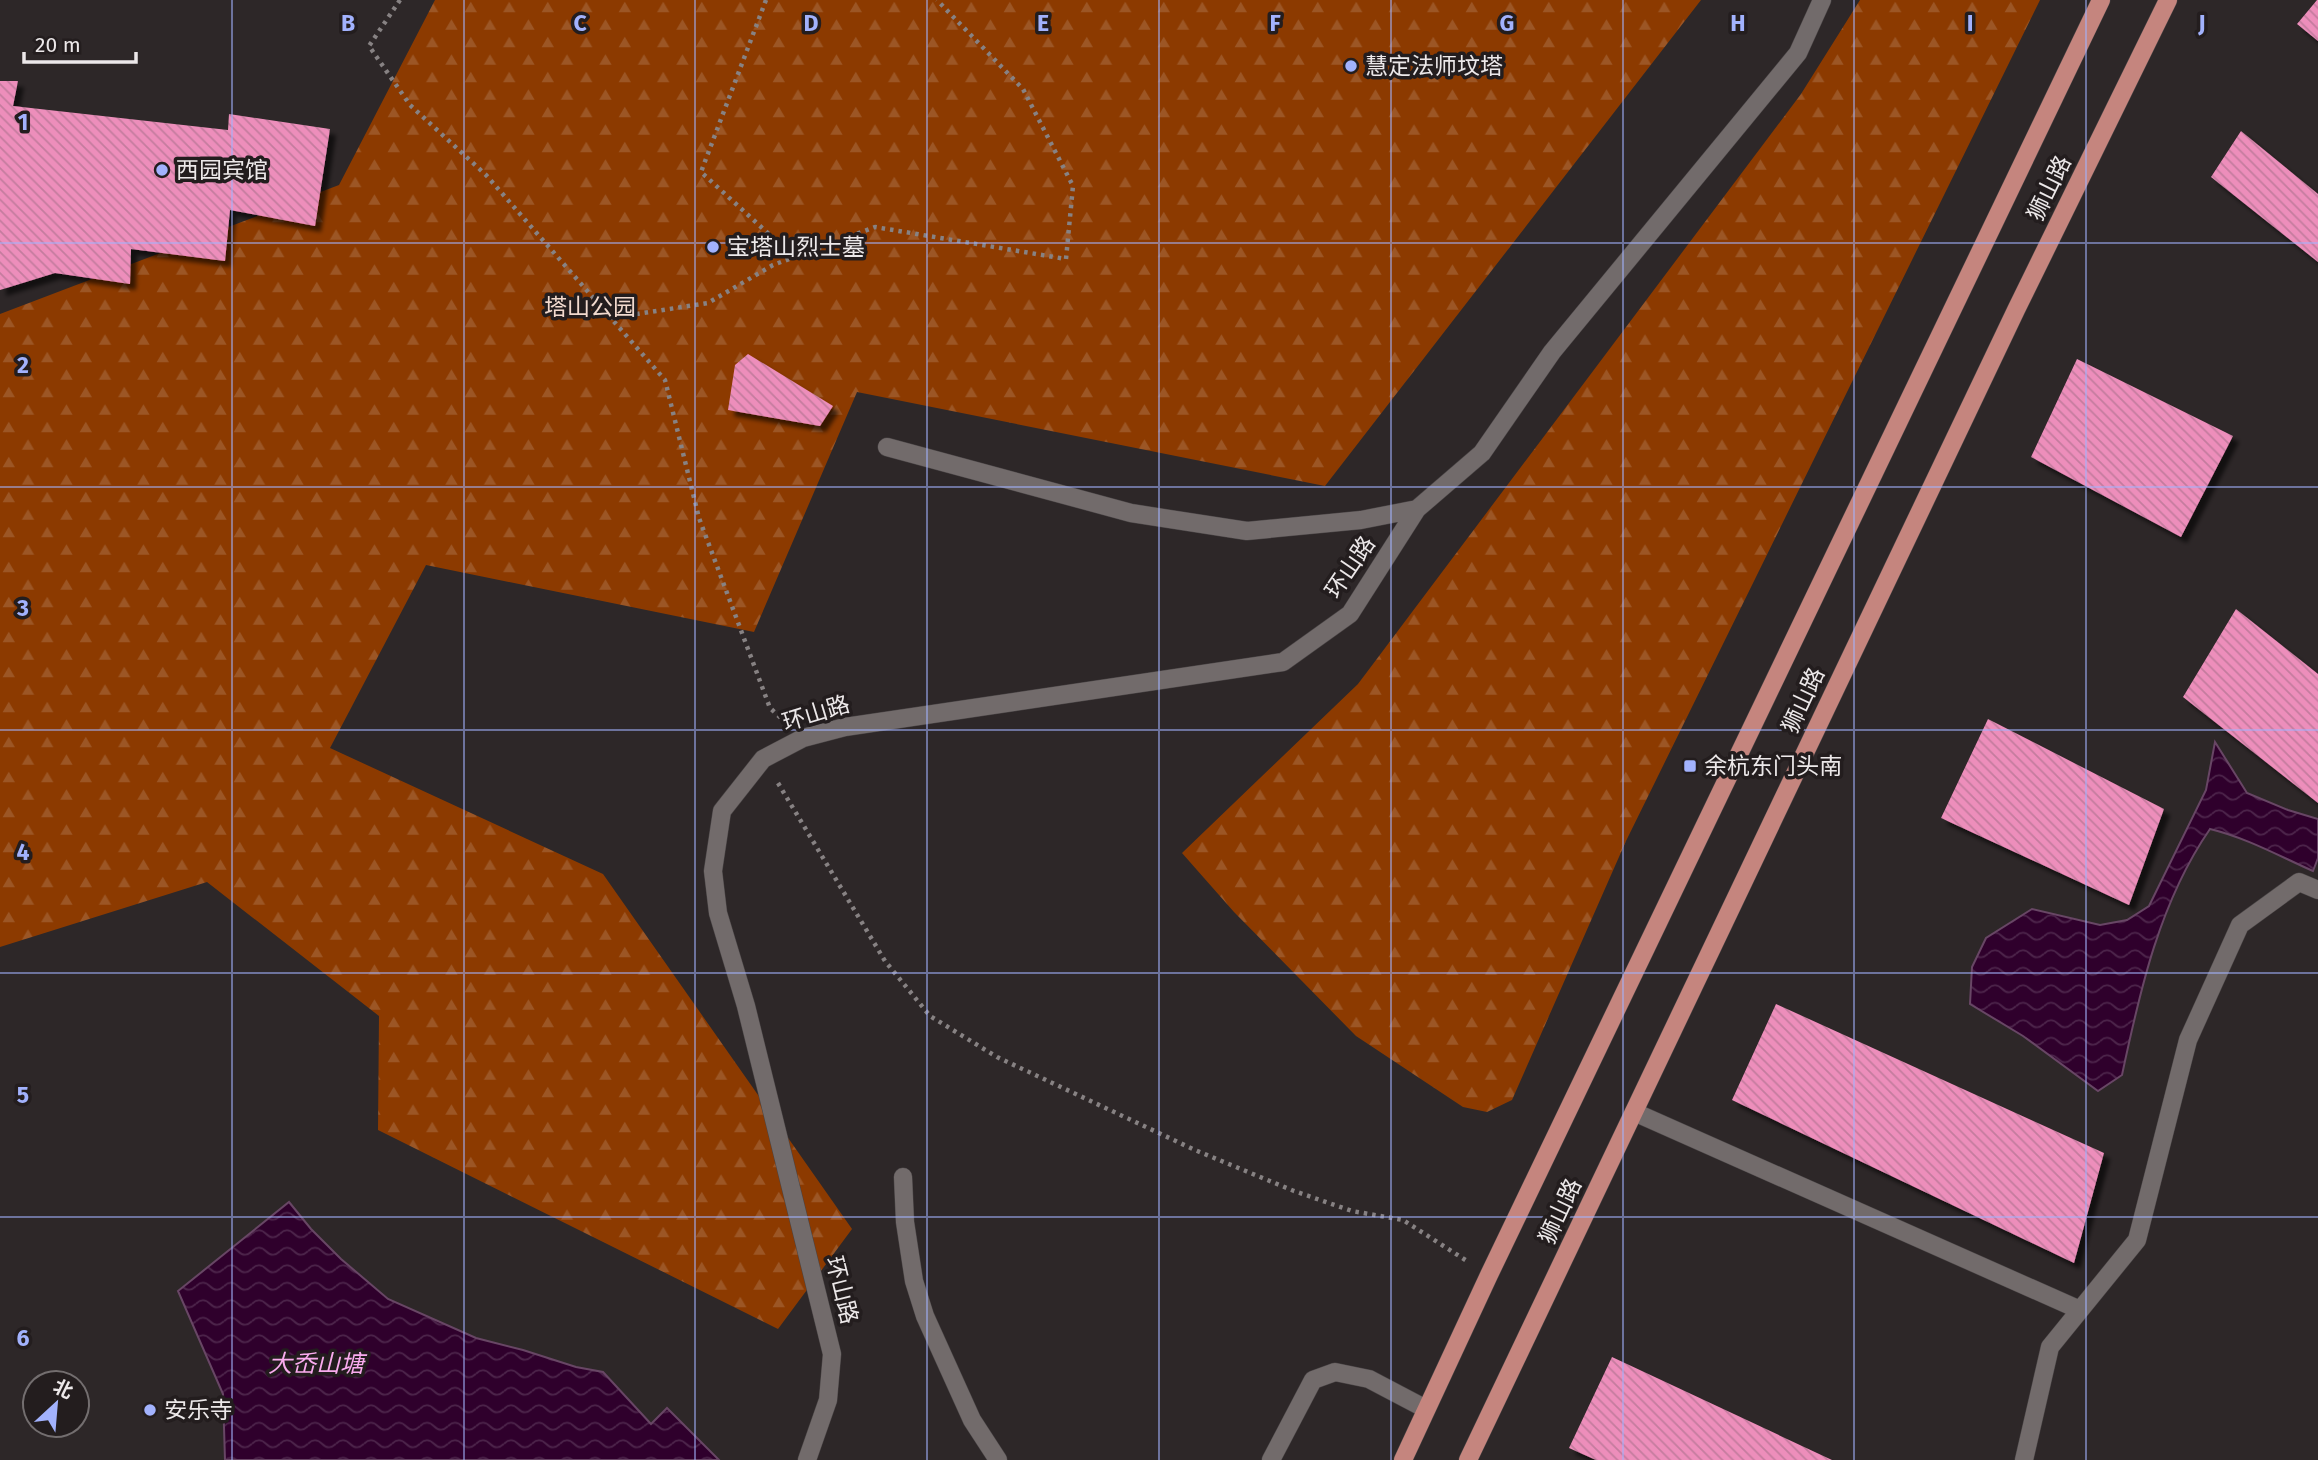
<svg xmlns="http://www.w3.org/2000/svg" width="2318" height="1460" font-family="'Fira Sans','Noto Sans SC',sans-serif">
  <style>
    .forest { fill: url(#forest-firs) }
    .water { fill: url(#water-waves); stroke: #684665; stroke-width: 2 }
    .building { fill: url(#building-back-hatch); filter: url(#shadow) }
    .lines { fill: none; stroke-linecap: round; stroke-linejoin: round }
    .minor-casing { stroke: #494445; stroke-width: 19 }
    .major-casing { stroke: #494445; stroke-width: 19 }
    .path { stroke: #878283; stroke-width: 4.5; stroke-dasharray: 3.5 5; stroke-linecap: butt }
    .minor { stroke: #726b6b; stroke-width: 18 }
    .major { stroke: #c5857e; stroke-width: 18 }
    .grid { fill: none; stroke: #a2b2fd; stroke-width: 2; stroke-opacity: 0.55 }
    .poi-dot { fill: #a2b2fd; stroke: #231d1e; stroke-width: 2.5 }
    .labels { text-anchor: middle; stroke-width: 7; stroke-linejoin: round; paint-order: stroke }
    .poi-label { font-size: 23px; fill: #ece8e9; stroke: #231d1e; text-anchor: start }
    .street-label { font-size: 23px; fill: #ece8e9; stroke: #231d1e }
    .park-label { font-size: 23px; fill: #f2dace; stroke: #231d1e }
    .water-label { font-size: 24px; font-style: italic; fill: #f9abee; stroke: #231d1e }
    .grid-label { font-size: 23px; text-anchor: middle; font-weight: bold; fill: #a2b2fd; stroke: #231d1e; stroke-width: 7; stroke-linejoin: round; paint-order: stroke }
  </style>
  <defs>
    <pattern id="forest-firs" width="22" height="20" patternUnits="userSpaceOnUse" patternTransform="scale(1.75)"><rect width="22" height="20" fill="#8c3a00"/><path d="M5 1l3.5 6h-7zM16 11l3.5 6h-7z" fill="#9c5625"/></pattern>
    <pattern id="water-waves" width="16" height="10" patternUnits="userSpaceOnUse" patternTransform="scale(1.75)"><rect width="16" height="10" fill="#2f002c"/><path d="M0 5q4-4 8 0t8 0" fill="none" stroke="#4d254b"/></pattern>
    <pattern id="building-back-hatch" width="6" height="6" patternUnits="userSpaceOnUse" patternTransform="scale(1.75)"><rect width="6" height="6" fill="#ed8ebb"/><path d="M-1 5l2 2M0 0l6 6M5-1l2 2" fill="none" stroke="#c47c9e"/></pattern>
    <filter id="shadow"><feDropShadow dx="6" dy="6" stdDeviation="2" flood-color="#0009"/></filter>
  </defs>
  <rect width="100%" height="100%" fill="#2d2728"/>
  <path class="forest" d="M435,0H1701L1325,486L857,392L754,632L426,565L330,748L603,874L852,1229L778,1329L378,1130L379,1016L207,882L0,947V314L339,185Z
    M1860,0H2040L1626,841L1512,1100L1487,1112L1463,1107L1356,1036L1234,912L1182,853L1358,684L1801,94Z"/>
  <path class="water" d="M2215,742L2247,793L2288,810L2318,819V858L2313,871C2279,856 2247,838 2210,829C2160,901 2140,990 2122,1075L2098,1091L2023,1036L1970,1004L1972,967L1986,938L2032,909L2100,925L2127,920L2149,906L2206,790Z
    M289,1202L311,1229L341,1259L388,1299L476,1338L523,1350L576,1367L603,1372L651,1424L667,1408L719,1460H225L223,1394L178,1291Z"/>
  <path class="building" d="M2317,0H2318V41L2297,24Z
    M0,81H18L13,106L228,130L229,114L330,129L315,226L230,210L225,261L131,249L130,284L55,273L0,290Z
    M2241,131L2318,194V262L2211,177Z
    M748,354L833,406L820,426L728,410L735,365Z
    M2077,359L2233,436L2181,537L2031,457Z
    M2236,609L2318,674V803L2183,697Z
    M1988,719L2164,809L2129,905L1941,818Z
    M1776,1004L2104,1153L2074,1263L1732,1100Z
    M1612,1357L1832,1460H1596L1569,1448Z"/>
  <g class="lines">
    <defs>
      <path id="minor" d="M887,447L1131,513L1247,531L1361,520L1417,509L1482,453L1552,352L1798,53L1822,0
        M1634,1112L2080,1310
        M903,1177L905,1222L914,1281L925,1316L972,1420L998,1460
        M807,1460L828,1400L832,1354L746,1006L718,913L713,871L722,811L763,759L803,738L845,727L1283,662L1350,614L1417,509
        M1271,1460L1313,1380L1335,1372L1369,1379L1426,1409
        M2024,1460L2050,1347L2137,1240L2188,1040L2240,925L2299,882L2318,890"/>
      <path id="major" d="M1403,1460L1489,1275L2101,0
        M1468,1460L2016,310L2168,0"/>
    </defs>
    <use href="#minor" class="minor-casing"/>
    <use href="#major" class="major-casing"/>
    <path class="path" d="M400,0L369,46L410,105L486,175L665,380L699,518L770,708L782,719
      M766,0L701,172L794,257
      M611,318L708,303L773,265L875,227L1066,259L1073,186L1023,89L937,0
      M778,783L885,961L930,1016L997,1057L1195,1150L1294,1191L1352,1211L1403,1220L1467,1261"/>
    <use href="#minor" class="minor"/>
    <use href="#major" class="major"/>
  </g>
  <path class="grid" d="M232,0V1460M464,0V1460M695,0V1460M927,0V1460M1159,0V1460M1391,0V1460M1623,0V1460M1854,0V1460M2086,0V1460M0,243H2318M0,487H2318M0,730H2318M0,973H2318M0,1217H2318"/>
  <g class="poi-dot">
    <circle cx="1351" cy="66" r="7"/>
    <circle cx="162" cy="170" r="7"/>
    <circle cx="713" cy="247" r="7"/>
    <rect x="1683" y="759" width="14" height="14" rx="3.5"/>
    <circle cx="150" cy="1410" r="7"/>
  </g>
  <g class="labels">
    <g class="poi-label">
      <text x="1365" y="74">慧定法师坟塔</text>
      <text x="176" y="178">西园宾馆</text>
      <text x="727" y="255">宝塔山烈士墓</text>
      <text x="1704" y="774">余杭东门头南</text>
      <text x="164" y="1418">安乐寺</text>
    </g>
    <g class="street-label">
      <text transform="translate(2049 188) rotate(-64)" y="8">狮山路</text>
      <text transform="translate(1350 567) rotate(-56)" y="8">环山路</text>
      <text transform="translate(1803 700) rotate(-65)" y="8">狮山路</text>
      <text transform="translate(816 713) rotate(-17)" y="8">环山路</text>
      <text transform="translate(1560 1211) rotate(-65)" y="8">狮山路</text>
      <text transform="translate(842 1290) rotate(76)" y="8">环山路</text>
    </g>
    <g class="park-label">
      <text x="590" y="315">塔山公园</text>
    </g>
    <g class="water-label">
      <text x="316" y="1372">大岙山塘</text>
    </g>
  </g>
  <g class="grid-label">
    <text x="348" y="31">B</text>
    <text x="580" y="31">C</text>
    <text x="811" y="31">D</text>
    <text x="1043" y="31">E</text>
    <text x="1275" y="31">F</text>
    <text x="1507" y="31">G</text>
    <text x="1738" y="31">H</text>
    <text x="1970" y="31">I</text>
    <text x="2202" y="31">J</text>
    <text x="23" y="130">1</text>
    <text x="23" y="373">2</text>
    <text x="23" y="616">3</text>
    <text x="23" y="860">4</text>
    <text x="23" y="1103">5</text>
    <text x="23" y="1346">6</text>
  </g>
  <g transform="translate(56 1404) rotate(26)"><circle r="33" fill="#231d1e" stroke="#736e6f" stroke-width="2"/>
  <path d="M0-5L12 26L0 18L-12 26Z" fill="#a2b2fd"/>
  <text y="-10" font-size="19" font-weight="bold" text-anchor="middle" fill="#ece8e9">北</text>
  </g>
  <path d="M24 52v10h112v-10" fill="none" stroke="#ece8e9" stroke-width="3.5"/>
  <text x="35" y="52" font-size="21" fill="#ece8e9" stroke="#231d1e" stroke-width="5" paint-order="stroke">20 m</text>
</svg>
